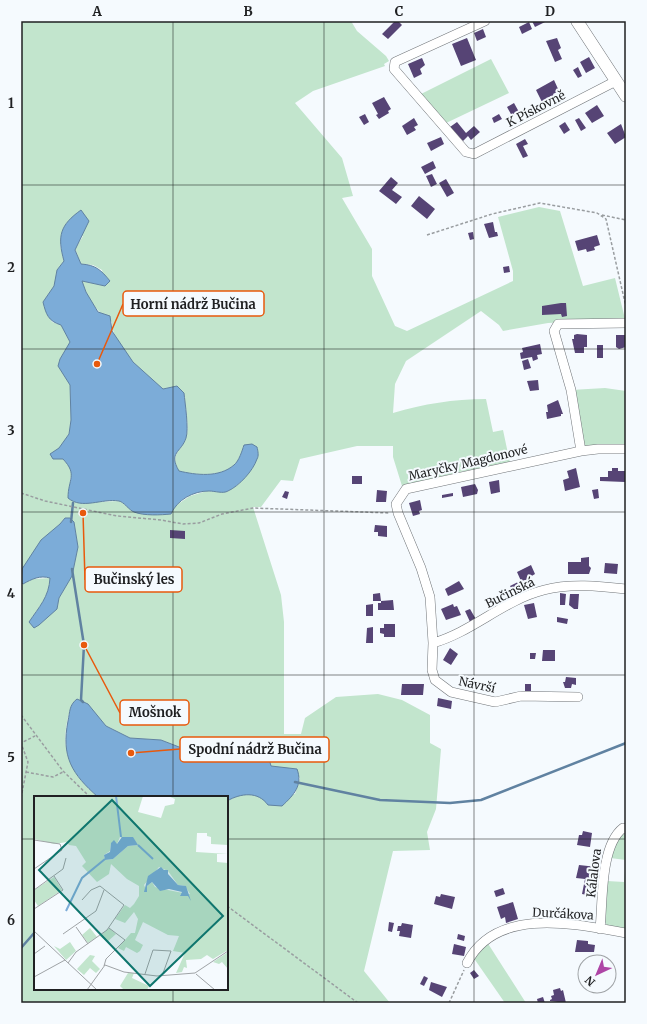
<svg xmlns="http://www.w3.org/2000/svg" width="647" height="1024" font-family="Merriweather,serif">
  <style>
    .green { fill: #c2e5cd; fill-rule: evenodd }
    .water { fill: #7cacd8; stroke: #6082a1 }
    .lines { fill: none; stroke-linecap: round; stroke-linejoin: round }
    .stream { stroke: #6082a1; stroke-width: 2.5 }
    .building { fill: #564475 }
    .street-casing { stroke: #717579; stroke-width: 10 }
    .secondary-casing { stroke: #717579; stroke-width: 13 }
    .path { stroke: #999da0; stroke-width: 1.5; stroke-dasharray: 3 2; stroke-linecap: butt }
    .street { stroke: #fff; stroke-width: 9 }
    .secondary { stroke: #fff; stroke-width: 12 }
    .grid { fill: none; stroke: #1f2022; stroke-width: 1; stroke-opacity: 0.55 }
    .labels { text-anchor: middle; stroke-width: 4; stroke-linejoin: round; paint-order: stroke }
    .street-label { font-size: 12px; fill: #1f2022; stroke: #f5fafe }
    .inset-river { fill: none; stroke: #7cacd8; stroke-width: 2 }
    .inset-road { fill: none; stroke: #9fa3a6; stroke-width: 1 }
    .view { fill: #0f766e; fill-opacity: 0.15; stroke: #0f766e; stroke-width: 2 }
    .inset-edge { fill: none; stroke: #1f2022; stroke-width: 2 }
    .leader { fill: none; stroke: #e8590c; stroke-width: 1.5 }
    .callout-dot { fill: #e8590c; stroke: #f5fafe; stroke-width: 1.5 }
    .callout { fill: #f5fafe; stroke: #e8590c; stroke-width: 1.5 }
    .callout-label { font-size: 13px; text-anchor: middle; font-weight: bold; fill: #1f2022 }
    .neatline { fill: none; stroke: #1f2022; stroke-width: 1.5 }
    .grid-label { font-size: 13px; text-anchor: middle; font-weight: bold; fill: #1f2022 }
  </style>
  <rect width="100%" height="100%" fill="#f5fafe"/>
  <path class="green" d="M21,21H351L357,31L386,56L389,61L384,64L385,66L313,91L295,103L342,158L353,196L342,198L372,249V276L395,326L407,331L513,281V271L498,217L539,207L560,211L583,286L615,278L625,319L548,323L503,331L499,325L481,311L406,361L395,384L393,413C424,404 453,399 486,399L493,432L503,430L510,463L460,472L402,486L393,457V446H357L300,459L293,481L281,480L261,507H253L281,595L284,622V734H301L305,718L336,697L378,694L402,700L430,715V743L441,749L436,809L427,832L430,850L393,851L364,971L390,1003H21V582L23,584L33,579L50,578C49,597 39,607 29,622L57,609L59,598L72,576L78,547L74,522L65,518L32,556L21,574ZM83,236L75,249L81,264L93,265L102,270L105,286L82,281C88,300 96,311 112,322C111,344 146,376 163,389L177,386L184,393C185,404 190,428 186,438C181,453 169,452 179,472C196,474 219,478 234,465C239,461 242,451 244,445L240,483L227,492L207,491L190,496L175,506L171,514L134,512L120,501L92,502L70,479L73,474L70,467L63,459H53L69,434L71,420L70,385L59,366L60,359L70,342L61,325L52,322L43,302L55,285L57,270L64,261L60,245ZM72,704L98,718L106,726L130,738L161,740L192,752L214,756L230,753L268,755L271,766L300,778L295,794L264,799L253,794L240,795L227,801V989H35V797H98C66,769 58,745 72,704Z
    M491,59L509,93L444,124L419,95Z
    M605,388L626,391V447L582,448L571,390Z
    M626,834V930L608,927L605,922L607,881L624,882L626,860L610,858L618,835Z
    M487,942L526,1003H505L473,957Z"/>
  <path class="water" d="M81,210L89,221L75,250L81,264C96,265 101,270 110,281L105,286L82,281L86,292L98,312L110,316L112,331L133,362L163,389L177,386L184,393C185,403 189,429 186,438C181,453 168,452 179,471C196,475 219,478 234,465C239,461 242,451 244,445L252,444L257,447C258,451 259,456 257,459C253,471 239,486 228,491C223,494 215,491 209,491C193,491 177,500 171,514C161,515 144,516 134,512C129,510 124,502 119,501C102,498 82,510 68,498C68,479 78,475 63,459H53L50,454L59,448L69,434L71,420L70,385L58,366L60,359L70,342L61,325C48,321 46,314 43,302L54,286L57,270L64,261C57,236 60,225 81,210Z
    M65,518H70L74,522L78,547L72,576L59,598L57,609L39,625L34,628L29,622C39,607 49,597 50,578C40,575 32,579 23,584L21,582L22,569L41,540L60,524Z
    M77,699L88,704L106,726L130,738L161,740L192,752L214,756L259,747L268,755L271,766L297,769C303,785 294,795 282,806L268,805C258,791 241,793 227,801V797H98C72,774 61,757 68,721C70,712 69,705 77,699Z"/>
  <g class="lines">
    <path class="stream" d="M71,522L73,503
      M72,569L84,645L81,700L83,702
      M295,782L380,800L450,803L481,800L626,743
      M21,948L35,932"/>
  </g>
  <path class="building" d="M395,21H398L402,25L388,39L382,34Z
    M532,21H547L535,27Z
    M529,22L532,29L522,34L519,27Z
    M483,29L486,37L477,41L474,33Z
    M467,38L476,60L461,66L452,44Z
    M557,38L561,48L558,50L562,59L555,62L546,41Z
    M589,57L595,68L586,73L580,62Z
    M422,58L425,65L420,69L422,74L414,78L408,64Z
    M578,67L582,76L578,78L573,70Z
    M554,80L559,91L553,94L554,96L546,98L547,100L542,102L536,90Z
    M384,97L391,109L388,111L389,113L379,119L376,115L378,114L372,103Z
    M514,103L519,112L512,116L507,107Z
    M597,105L604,116L592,123L585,113Z
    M365,114L369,122L364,125L359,117Z
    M499,114L502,119L494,123L492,118Z
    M414,118L418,125L414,127L416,130L407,135L402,126Z
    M579,118L586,128L581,131L575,120Z
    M457,122L466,133L474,126L480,132L471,140L468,136L463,141L450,127Z
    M565,122L570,130L564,134L559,126Z
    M621,124L626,137L615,144L607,133Z
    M441,137L444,144L431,151L427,143Z
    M525,139L528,144L523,146L528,156L523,158L516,144Z
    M433,161L436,168L425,174L421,167Z
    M432,174L437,184L431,187L426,176Z
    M391,177L398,183L392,190L402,197L396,204L379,191Z
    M446,179L454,193L447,197L439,183Z
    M419,196L435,209L427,219L411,206Z
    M493,222L495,232H497L498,236L489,238L484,224Z
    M473,232L474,239L470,240L468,233Z
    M597,235L600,245L594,247L595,250L587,252L586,249L578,251L575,241Z
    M509,266L510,272L504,273L503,267Z
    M561,303H566L567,316L562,317L561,314L542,315V306Z
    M577,334L587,335V347H584V353H575L572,339H574V335Z
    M616,335H626V347L619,349L616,347Z
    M540,344L542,354L537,355L538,359L533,361L532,357L521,359L520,353L523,352L522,348Z
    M597,345H603V358H597Z
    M528,359L531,368L524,370L522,361Z
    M538,380L539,390L530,391L527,381Z
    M558,400L563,414H561V416L547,419L546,412H548L547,405Z
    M576,468L580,487L565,491L563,480L569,478L567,471Z
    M612,468H618V471H625V482L600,481V477H608V471H612Z
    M352,476H362V484H352Z
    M499,480L500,492L491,494L489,482Z
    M475,484L478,490L477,494L463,497L461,487Z
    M598,489L599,498L594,499L592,490Z
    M377,490L387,491L386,502H376Z
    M285,491L289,492L287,499L282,497Z
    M453,493V496L442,498V495Z
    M420,500L422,510L419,511L420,514L413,516L409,503Z
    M375,525L387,526V537L378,536V532H374Z
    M170,530L185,531V539L170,538Z
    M589,557V566L591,568L589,574H568V562H581V558Z
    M605,563L618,564L617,574L604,573Z
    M531,565L535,574L530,577V579L521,581L517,572Z
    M459,581L464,589L448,596L445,589Z
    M518,582L521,590L514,593L510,586Z
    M380,593L381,601L393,600L394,610H378V603H381V601H373V594Z
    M560,593L566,594L565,605H560Z
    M570,594H579L578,609H574L569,605Z
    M534,603L537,617L528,619L524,605Z
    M373,604V616H366V605Z
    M453,604L454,607L457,606L461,615L446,620L441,609Z
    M470,609L477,621L471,624L465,611Z
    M557,617L568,619L567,624L557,622Z
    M384,624H395V637H384V634L380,633V628H384Z
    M373,627V643H366L367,628Z
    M450,648L458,654L451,665L443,660Z
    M543,650H555V661H542Z
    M530,653H536L535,659H530Z
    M566,677L576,678V685L572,684L571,688H565L563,682H565Z
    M402,684H424L423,695H401Z
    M525,684H531V691H525Z
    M438,698L452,701L451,709L437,706Z
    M583,831L592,833L590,847L577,845L579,835H582Z
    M579,865L597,867L592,896L582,894L585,879L576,878Z
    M503,888L505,894L496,897L494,891Z
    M441,894L455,897L452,909L434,904L436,896L440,897Z
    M513,902L518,919L506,923L505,917L501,919L497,907Z
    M389,922L394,923L392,932L388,931Z
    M402,923L413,925L411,938L399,936L400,931H397L398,926H401Z
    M458,934L465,936L464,941L457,939Z
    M577,940L588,941V944L595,945L594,952H575Z
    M454,944L466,947L464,956L452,954Z
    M474,970L479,976L474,979L470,973Z
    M424,976L428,978L424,986L420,984Z
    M431,982L447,987L442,997L429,990Z
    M560,988L561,991L563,990L566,1003L550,1001V1000L552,999L551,996L554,995L553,990Z
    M543,997L545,1003H538L537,999Z"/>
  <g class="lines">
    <defs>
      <path id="street" d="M485,21L395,62L394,69L466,152L474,154L616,81
        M581,451L571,390L554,331L558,324L626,323
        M433,643C472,632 504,600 544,590C570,583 599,586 626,589
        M578,697L521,696L495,702L451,692L435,680L432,670L433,643L430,597L421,568L398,513L396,504L406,489L581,451L598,449H626
        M600,929C603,901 600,846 623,828L626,829
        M467,963C496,906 575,924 626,933"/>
      <path id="secondary" d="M577,21L626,96"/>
    </defs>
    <use href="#street" class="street-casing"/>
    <use href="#secondary" class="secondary-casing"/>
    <path class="path" d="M602,215L626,220
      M427,235L492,214L540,203L597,213L606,219L626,307
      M21,493L45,501L117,516L161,520L183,524L199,523L222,514L253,508L390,513
      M21,715L63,771L90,797
      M26,772L53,777L63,772
      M21,798L28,762L21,743L35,736
      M227,906L358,1003
      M449,1003L464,970"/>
    <use href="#street" class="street"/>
    <use href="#secondary" class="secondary"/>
  </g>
  <path class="grid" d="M173,21V797M324,21V1003M474,21V1003M21,185H626M21,349H626M21,512H626M21,675H626M21,839H35M227,839H626M173,989V1003"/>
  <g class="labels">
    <g class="street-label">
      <text transform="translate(536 109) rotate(-27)" y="4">K Pískovně</text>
      <text transform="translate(468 463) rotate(-13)" y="4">Maryčky Magdonové</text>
      <text transform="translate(510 593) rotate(-26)" y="4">Bučinská</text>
      <text transform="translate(477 685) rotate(12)" y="4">Návrší</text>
      <text transform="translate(594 873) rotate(-83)" y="4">Kálalova</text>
      <text transform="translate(563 914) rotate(3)" y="4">Durčákova</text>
    </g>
  </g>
  <g transform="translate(34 796)">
    <rect width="194" height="194" fill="#f5fafe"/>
    <path d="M0,0H109L104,16L127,22L131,10L140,8L141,3L134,0H194V49L177,48V41L173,40V37H163L162,56L194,58H183V66L194,67V154L179,163L173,159L167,163L152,164L153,172L150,171L148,176L142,177L151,157L139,155L145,140L134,139L109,126L101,144L109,149L106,155L103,157L92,151L90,155L84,152L97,137H101L104,123L100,116L91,127L81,123L91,109L96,112L100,108L105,100V90L93,83L77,68L75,78L63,86L48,70L52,66L42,50L35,49L33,46L20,48L0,43ZM86,41L104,49L94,50L79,63L71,64L70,59L76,55L77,47L83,48ZM125,71L134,75L144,89L151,90L156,98L146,99L149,97L129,93L121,91L118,86L113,90V96L110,89ZM20,81L28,94L4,110L0,104V94ZM56,132L63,141L54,147L48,139ZM75,132L82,138L73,146L66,140ZM36,146L42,155L32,164L20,150L26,153ZM194,156V173L188,166L185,168L179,166ZM56,159L61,160L58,165L66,173L62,177L56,172L50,179L43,173ZM94,177H100L98,182L115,190L113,194H90L86,190Z" fill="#c2e5cd" fill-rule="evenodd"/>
    <path d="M88,41H99L104,49L94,50L79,63L71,64L70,59L76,56L77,47L80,44L83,48ZM127,71L130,74H134V78L144,89L152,90L157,105L154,100H146L148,96L135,93L126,95L118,86L113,90V96H110L114,80Z" fill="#7cacd8"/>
    <path class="inset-river" d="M82,0L87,41M104,49L119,63M32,115L48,82L71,63"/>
    <path class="inset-road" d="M0,44L26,48L28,54L0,73M0,94L29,73L32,62M0,113L29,94L20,80M42,131L54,148M0,135L63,194M29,138L62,115L70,94M0,158L11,150M34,167L42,156L73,134L90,109L66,90L57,94L48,104M70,170L72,163L91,144L75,132M111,178L119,154L137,155L128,180M162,178L181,194M0,181L31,164M53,194L71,169L90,176L123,180L161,177L194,155"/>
    <path class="view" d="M78,4L189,120L116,190L5,74Z"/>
    <rect width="194" height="194" class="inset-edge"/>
  </g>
  <path class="leader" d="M97 364L123 304M83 513L85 580M84 645L120 713M131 753L180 749"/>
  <g class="callout-dot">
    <circle cx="97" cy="364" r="4"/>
    <circle cx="83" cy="513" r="4"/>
    <circle cx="84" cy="645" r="4"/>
    <circle cx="131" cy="753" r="4"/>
  </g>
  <g class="callout">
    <rect x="123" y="291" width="141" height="25" rx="4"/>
    <rect x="85" y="567" width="97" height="25" rx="4"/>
    <rect x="120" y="700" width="69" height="25" rx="4"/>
    <rect x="180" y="737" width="149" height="25" rx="4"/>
  </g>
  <g class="callout-label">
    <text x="193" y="309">Horní nádrž Bučina</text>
    <text x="134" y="584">Bučinský les</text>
    <text x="155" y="717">Mošnok</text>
    <text x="255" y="754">Spodní nádrž Bučina</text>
  </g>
  <rect width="647" height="1024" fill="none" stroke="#f5fafe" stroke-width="44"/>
  <g transform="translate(597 974) rotate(224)"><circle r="19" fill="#f5fafe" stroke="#9fa3a6"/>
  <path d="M0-3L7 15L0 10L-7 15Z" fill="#ae45a6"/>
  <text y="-6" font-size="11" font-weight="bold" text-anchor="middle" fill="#1f2022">N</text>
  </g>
  <rect x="22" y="22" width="603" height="980" class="neatline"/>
  <g class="grid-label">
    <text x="97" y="16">A</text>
    <text x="248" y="16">B</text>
    <text x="399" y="16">C</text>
    <text x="550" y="16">D</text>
    <text x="11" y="108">1</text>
    <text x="11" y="272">2</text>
    <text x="11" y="435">3</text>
    <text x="11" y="598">4</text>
    <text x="11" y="762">5</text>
    <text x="11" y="925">6</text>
  </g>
</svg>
